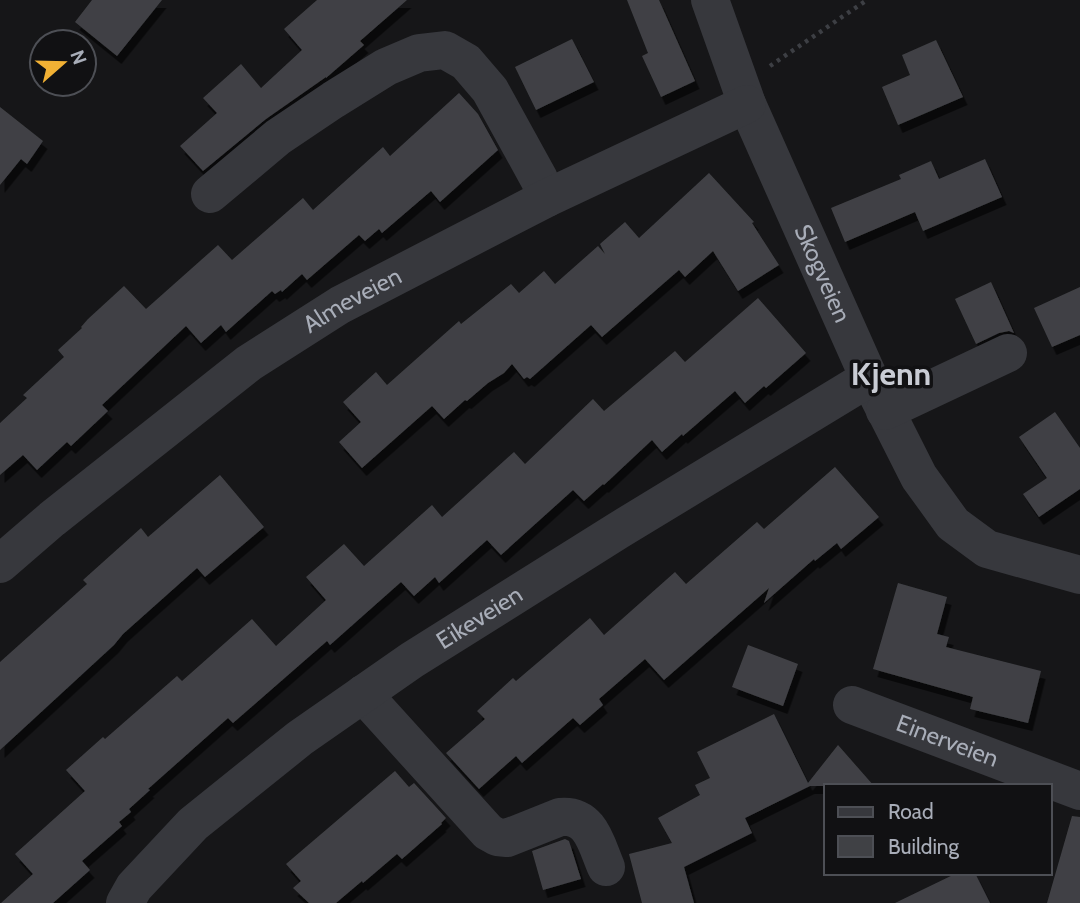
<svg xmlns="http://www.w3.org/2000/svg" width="1080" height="903" font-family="Cabin,sans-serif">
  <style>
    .building { fill: #404145; filter: url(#shadow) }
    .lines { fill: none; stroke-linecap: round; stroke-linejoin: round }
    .path { stroke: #3d3f44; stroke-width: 4.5; stroke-dasharray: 3.5 5; stroke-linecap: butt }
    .minor { stroke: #37383d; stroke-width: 38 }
    .labels { text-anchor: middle; stroke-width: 7; stroke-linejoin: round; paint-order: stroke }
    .street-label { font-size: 24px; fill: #a8adb8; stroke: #111113 }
    .district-label { font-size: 32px; font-weight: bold; fill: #c9ccd4; stroke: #111113 }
  </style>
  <defs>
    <filter id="shadow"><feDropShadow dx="4.5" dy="8" stdDeviation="0" flood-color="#0009"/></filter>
  </defs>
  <rect width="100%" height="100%" fill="#161618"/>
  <path class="building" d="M92,0H162L117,56L75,22Z
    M317,0H407L360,41L364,45L326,78V77L266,119L203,171L180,146L217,113L203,98L241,64L261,88L302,50L284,29Z
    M627,0H659L695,81L661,97L642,56L648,53Z
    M572,39L594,82L536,110L515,67Z
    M936,40L963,97L898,125L882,87L910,75L902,55Z
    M459,93L478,114L498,150L440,202L431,191L382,233L379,229L365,241L359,235L307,280L302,274L282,292L281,290L275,294L272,291L226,332L221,325L201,343L186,326L102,405L108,411L71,446L67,442L37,470L23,455L0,475V423L27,398L23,395L64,357L58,350L82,328L81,327L88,319L124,286L146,309L218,245L232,260L303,198L313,210L383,147L390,156Z
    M0,107L43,141L27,164L21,159L0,185Z
    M985,159L1002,197L923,231L915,212L845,242L831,208L901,179L899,175L931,161L939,179Z
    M709,173L754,222L752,223L779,265L738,291L713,251L685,277L679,270L602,337L591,325L530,379L527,377L524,379L512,364L504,373L488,383L467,401L465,400L444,419L432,406L362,468L339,442L361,422L343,402L376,372L387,385L459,321L461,324L511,284L519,293L544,271L555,284L598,246L605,254L600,244L625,222L639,238Z
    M991,282L1014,333L1009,331L999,333L976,344L955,299Z
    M1080,287V335L1052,347L1034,308Z
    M758,298L806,353L766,388L764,386L745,403L735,391L683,436L682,434L662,452L652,440L604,485L603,484L584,501L573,490L501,555L487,540L439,583L435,577L414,596L401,582L330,645L327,641L233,723L228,718L148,789L150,790L129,809L131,812L119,822L122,826L82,861L90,870L53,903H1L33,874L15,854L85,791L66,770L103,737L105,739L177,676L182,681L252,619L276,646L326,600L306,577L344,544L364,566L432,505L442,517L514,452L525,464L593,399L604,411L675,351L685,362Z
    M1055,412L1080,448V489L1039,517L1023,494L1047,478L1019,437Z
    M835,467L879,517L841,549L837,543L815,561L814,559L764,603L769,588L664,680L645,659L599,699L603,705L580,725L573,718L522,763L516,756L479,789L446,753L485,719L477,711L513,678L516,681L590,618L604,635L675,572L686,584L757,522L764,529Z
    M220,475L264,527L205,577L197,568L123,634L114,645L0,750V662L87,584L83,580L141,528L148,537Z
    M898,583L947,597L937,634L949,637L946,647L1041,671L1028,723L970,709L973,697L873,669Z
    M748,645L798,664L783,706L732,687Z
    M774,714L808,783L838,745L874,786H810L745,818L752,833L684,867L694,903H642L629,854L672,843L658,818L700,795L695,785L710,778L697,752Z
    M395,771L409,787L414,783L446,818L441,823L442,824L402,859L397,854L363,883L362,881L336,903H309L293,888L301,881L286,864Z
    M1072,816L1080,817V903H1047Z
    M565,839L569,841L581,879L543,890L532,851Z
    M957,873H975L990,903H895Z"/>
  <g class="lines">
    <path class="path" d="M770,66L867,0"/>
    <g class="minor">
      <path id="s1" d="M710,0L747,104L869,378L919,477L953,524L987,549L1080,575"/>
      <path d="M210,194L278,137L333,100L386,67L419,53L445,50L466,62L490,90L539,179L547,198"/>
      <path d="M885,411L1008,353"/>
      <path id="s2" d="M0,564L52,519L249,363L340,305L547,198L747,104"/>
      <path d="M363,694L488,832L497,837L507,838L560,817C591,814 596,844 606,867"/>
      <path id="s3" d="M852,705L1080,791"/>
      <path id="s4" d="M125,903L134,887L193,824L300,738L412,660L619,530L869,378"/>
    </g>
  </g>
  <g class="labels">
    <g class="street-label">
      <text dy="8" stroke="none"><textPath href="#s1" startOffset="296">Skogveien</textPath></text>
      <text dy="8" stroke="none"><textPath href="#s2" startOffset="441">Almeveien</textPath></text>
      <text dy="8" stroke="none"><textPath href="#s4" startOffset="458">Eikeveien</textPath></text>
      <text dy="8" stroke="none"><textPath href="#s3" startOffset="102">Einerveien</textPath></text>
    </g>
    <g class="district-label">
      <text x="891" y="385">Kjenn</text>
    </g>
  </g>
  <rect x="824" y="784" width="228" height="91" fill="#111113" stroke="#4d4f55" stroke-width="2"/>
  <rect x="838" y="807" width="35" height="10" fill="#37383d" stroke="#4d4f55" stroke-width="2"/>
  <text x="888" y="819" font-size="21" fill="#a8adb8">Road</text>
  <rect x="838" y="836" width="35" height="21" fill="#404145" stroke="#4d4f55" stroke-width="2"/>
  <text x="888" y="854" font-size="21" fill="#a8adb8">Building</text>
  <g transform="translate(63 63) rotate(70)"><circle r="33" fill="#111113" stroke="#4d4f55" stroke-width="2"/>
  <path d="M0-5L12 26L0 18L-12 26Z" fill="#f2b134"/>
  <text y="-10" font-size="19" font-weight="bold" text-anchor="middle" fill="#a8adb8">N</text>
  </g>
</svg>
